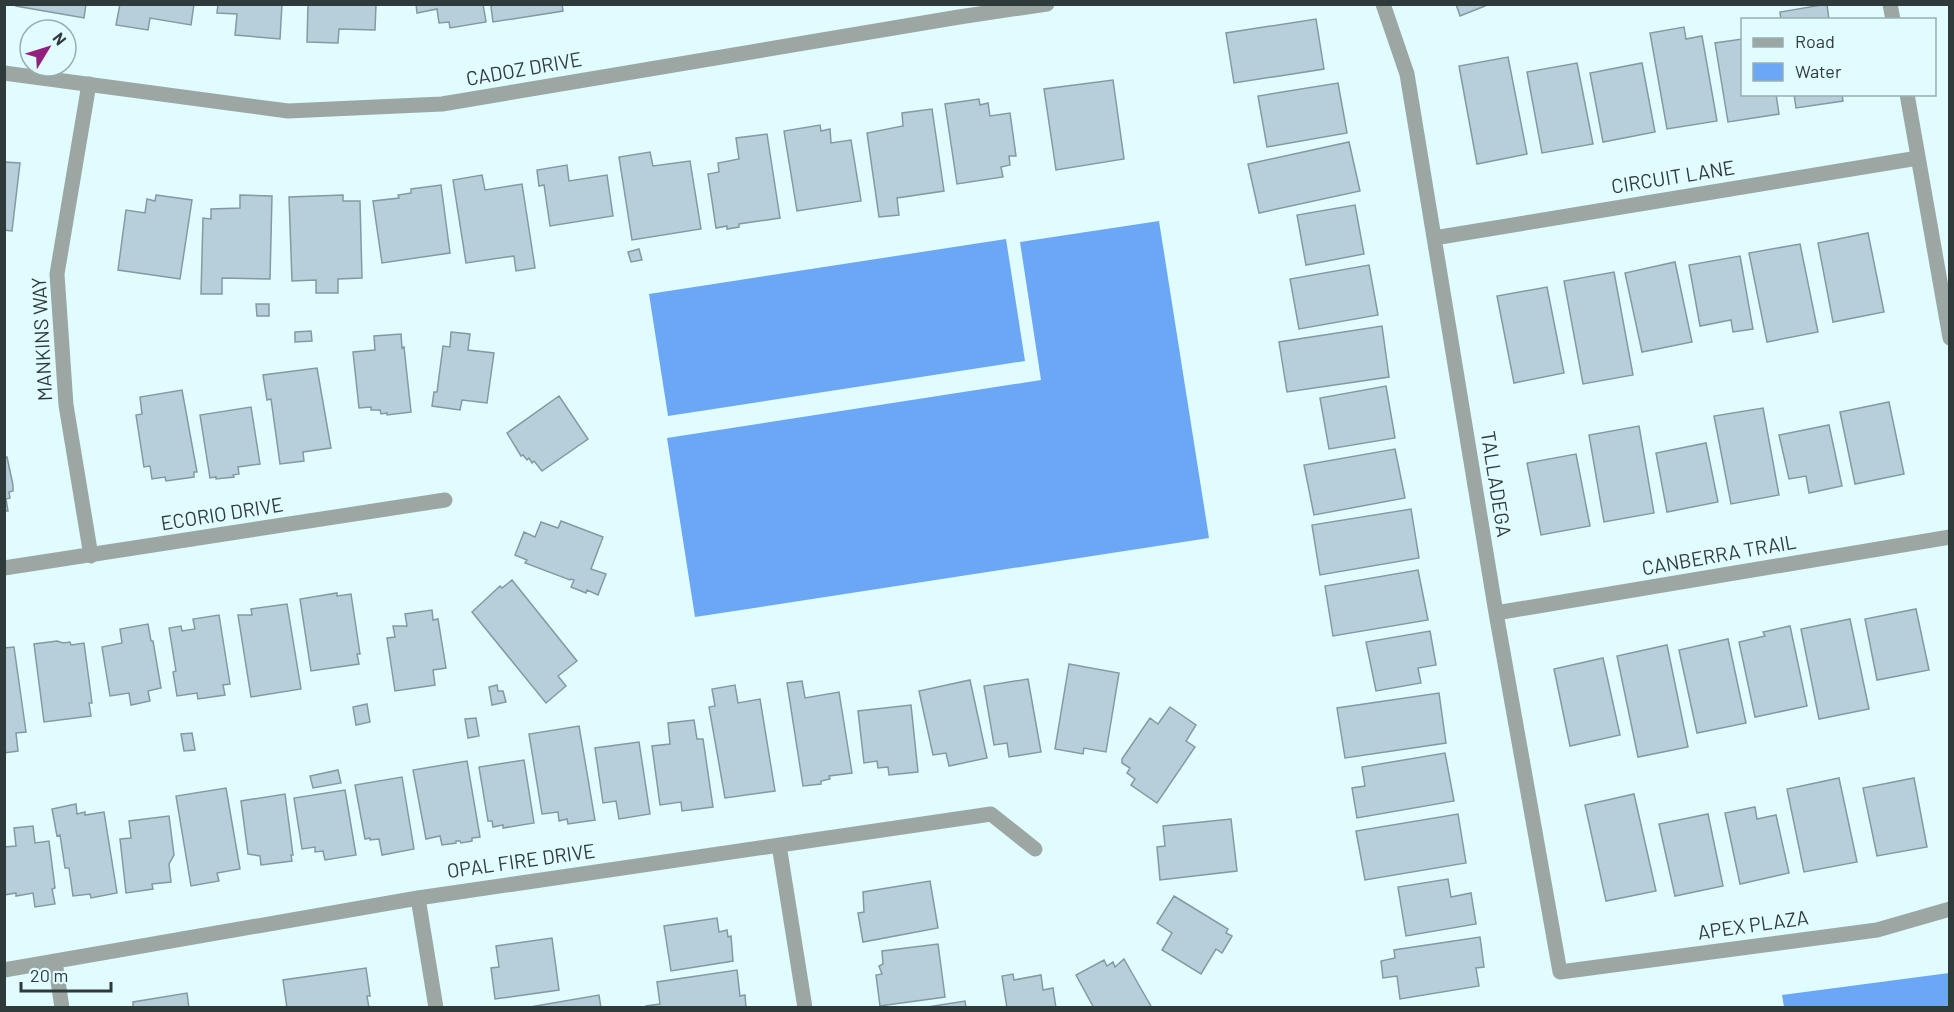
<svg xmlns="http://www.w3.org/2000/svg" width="1954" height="1012" font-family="Barlow,sans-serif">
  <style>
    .water { fill: #6ba7f5 }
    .building { fill: #b7cfda; stroke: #839aa4; stroke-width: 1.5 }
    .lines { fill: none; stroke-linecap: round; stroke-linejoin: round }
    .minor { stroke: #9ca7a4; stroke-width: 15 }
    .tertiary { stroke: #9ca7a4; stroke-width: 15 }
    .labels { text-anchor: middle; stroke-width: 6; stroke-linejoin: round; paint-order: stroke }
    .street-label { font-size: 20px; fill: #2f3a3b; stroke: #e0fcfe }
  </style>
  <rect width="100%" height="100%" fill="#e0fcfe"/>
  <path class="water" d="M1159,221L1209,538L695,617L667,438L1041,380L1020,242Z
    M1006,239L1025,361L668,416L649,294Z
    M1949,973V1007H1784L1782,995Z"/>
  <path class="building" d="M16,4H86L84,18L16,6Z
    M120,4H194L191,25L150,18L148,30L116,25Z
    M218,4H282L280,39L235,35L237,14L217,13Z
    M308,4H376L375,30L339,29L338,43L307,42Z
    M416,4H483L486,22L450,28L449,22L439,23L437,9L417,13Z
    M493,4H562L563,11L493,22L491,7Z
    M1456,4H1490L1460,16Z
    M1827,4L1829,20H1781L1780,12Z
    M1316,19L1324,69L1234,83L1226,33Z
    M1684,27L1686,39L1702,36L1717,121L1667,129L1650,33Z
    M1742,39V94H1776L1779,114L1728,122L1715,43Z
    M1508,57L1527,154L1477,164L1459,66Z
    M1577,63L1593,144L1542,153L1527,72Z
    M1642,63L1655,132L1603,142L1590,73Z
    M1113,80L1124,159L1056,170L1044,89Z
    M1338,83L1347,133L1267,147L1258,96Z
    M1794,94H1842L1843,101L1796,108Z
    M979,99L980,105L988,103L990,116L1010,113L1016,156H1009L1010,165L1001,167L1003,177L957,184L945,104Z
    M932,109L944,191L897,198L899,215L879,217L867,133L903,126L902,113Z
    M820,125L821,131L830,129L831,143L851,140L861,201L797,211L784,131Z
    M767,134L780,218L739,224V227L727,229V226L716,228L708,174L719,172L718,163L739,159L736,138Z
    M1349,142L1360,191L1259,213L1248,164Z
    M650,152L653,166L690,161L701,229L632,240L619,157Z
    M4,162L20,163L12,231L4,230Z
    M567,165L569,181L607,175L613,216L550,226L544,185L539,186L537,170Z
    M482,175L485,190L522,184L535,268L516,271L514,256L466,263L453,180Z
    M441,185L450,253L382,263L373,201L399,198L398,195L411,193V189Z
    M156,195L192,200L180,279L118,270L126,210L145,213L147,199L155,201Z
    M240,195L272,196L270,279L222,278V294H201L203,218L211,219V209L240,208Z
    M343,195V201H360L362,278L338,279V293H316V280L292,281L289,197Z
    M1355,205L1364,254L1306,265L1297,215Z
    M1868,233L1884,312L1833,322L1818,243Z
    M1800,244L1818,332L1767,342L1749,253Z
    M639,249L642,260L631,262L628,252Z
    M1740,256L1753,329L1733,332L1731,320L1700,326L1689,265Z
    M1675,262L1692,342L1642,352L1625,273Z
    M1369,265L1378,315L1299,329L1290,279Z
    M1614,272L1633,375L1583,384L1564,281Z
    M1547,287L1564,373L1514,383L1497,296Z
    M256,304H269V316H257Z
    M1382,326L1389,377L1287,392L1279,342Z
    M311,331L312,341L295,342V332Z
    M451,332L470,334L468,350L494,353L487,403L462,400L460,410L432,406L434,392H437L443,346L450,347Z
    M401,334L402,348L404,347L411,412L387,415V413L381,414L380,410H371V407L359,408L353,352L375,350L374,336Z
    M317,368L331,448L303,452L304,461L280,464L271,399L267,400L263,375Z
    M1386,386L1395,438L1329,449L1320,398Z
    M182,390L197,472H194V477L166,481L165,477L152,479L150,466L144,467L136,415L142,414L140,397Z
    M559,396L588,439L542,471L534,461L532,463L529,458L527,460L523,455L521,456L507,433Z
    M1889,402L1904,474L1855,484L1840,412Z
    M251,407L260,464L238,467L239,474L233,475L234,477L216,479V477L210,478L200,415Z
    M1763,408L1779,495L1731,504L1714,416Z
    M1829,425L1842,486L1809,493L1806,476L1789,479L1779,435Z
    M1639,426L1654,513L1604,522L1589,435Z
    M1706,443L1718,502L1667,512L1656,453Z
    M1395,449L1405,498L1314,515L1304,465Z
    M1576,454L1590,526L1541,535L1527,463Z
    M7,457L13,485V491L9,492L10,498L6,499L8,511H4V458Z
    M1411,509L1419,558L1320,575L1312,525Z
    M561,521L603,537L591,569L606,574L598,595L587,590L586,593L571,587L574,580L571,579L570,580L525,563L527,560L515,555L524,532L535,537L541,522L558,528Z
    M1418,570L1428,620L1333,636L1325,586Z
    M512,580L577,661L558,676L566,686L546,703L472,612L500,586L502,588Z
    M337,593V596L351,594L360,654H357L359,664L311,671L300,599Z
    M287,604L301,689L251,697L238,615H252L251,609Z
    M1916,609L1929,670L1877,680L1865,619Z
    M432,610L433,620L438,619L446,668L433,670L435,685L395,691L387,638L395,637L393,626H407L405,614Z
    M219,615L230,684L223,685L225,695L198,699L197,693L177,696L173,672L176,671L169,628L181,626L182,631L195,629L193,619Z
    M1850,619L1869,709L1819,719L1801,629Z
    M148,624L151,641H153L161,688L148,691L150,701L131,705L129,693L110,696L102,647L122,643L120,629Z
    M1790,626L1807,706L1755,717L1739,642L1765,636L1763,632Z
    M1430,631L1436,665L1418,668L1421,683L1376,691L1366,642Z
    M1728,639L1746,723L1697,733L1679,650Z
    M57,641L63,643L70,642L71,645L84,643L92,703H89L91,716L44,722L34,644Z
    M1667,645L1688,747L1638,757L1617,656Z
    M14,647L26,732L16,733L18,751L4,753V648Z
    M1603,658L1620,735L1570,746L1554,669Z
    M1069,664L1119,673L1106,752L1084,748L1083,754L1055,749Z
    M1028,679L1041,752L1009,757L1007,743L994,745L984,686Z
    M970,680L987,758L949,766L946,753L933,755L919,691Z
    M802,681L805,698L839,692L852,773L829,776L830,779L821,781V784L803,786L787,683Z
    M497,685L498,691H503L506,702L492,705L489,687Z
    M735,685L738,703L760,699L775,791L725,798L709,707L715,706L712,689Z
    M1439,693L1446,743L1345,758L1337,708Z
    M367,704L370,722L356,725L353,707Z
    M911,705L918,772L889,775L888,767L878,768L877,761L864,763L858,711Z
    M1170,707L1196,725L1186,741L1195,747L1157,803L1131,785L1135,779L1127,773L1130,768L1122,763V759L1150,718L1158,724Z
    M476,718L479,736L468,738L465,719Z
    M694,720L697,739H703L713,807L682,811L681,802L660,805L652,746L670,744L668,723Z
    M579,726L595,820L568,824L567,819L559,821L558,812L542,814L529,734Z
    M192,733L195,750L184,751L181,734Z
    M639,742L650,814L619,819L616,801L603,803L595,748Z
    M1445,753L1454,801L1357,818L1352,788L1365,786L1362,767Z
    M524,760L534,823L503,828V825L493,827L492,821H488L479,767Z
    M467,761L480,837L472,838V841L461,843L460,841H456V843L442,845L440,836L426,839L413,770Z
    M338,770L341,783L313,788L310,776Z
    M402,777L414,849L382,855L379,839L370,840V838L365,839L355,785Z
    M1839,778L1857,862L1804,872L1787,789Z
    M1914,778L1927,847L1877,856L1863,788Z
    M226,788L240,869L217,873L219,881L191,886L176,796Z
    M345,790L356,855L325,860L323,851L315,852V847L302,849L294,798Z
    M285,794L293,855H291L292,861L261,865L260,856L248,854L241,801Z
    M1634,794L1656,891L1606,901L1585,805Z
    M76,804L77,814L85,812V815L104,812L117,893L91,898L90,894L73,896L69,868H65L60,835L57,836L52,809Z
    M1755,807L1757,819L1776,815L1789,873L1740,884L1725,813Z
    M1458,814L1466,863L1365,880L1356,831Z
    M1708,814L1723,886L1675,896L1659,824Z
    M169,816L174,855L169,864L171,882L152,884L153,889L126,893L120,839L131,838L129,821Z
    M1231,819L1237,871L1160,880L1157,847L1165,846L1163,826Z
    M33,826L35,843L49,841L55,888L52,889L55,904L35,907L33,893L16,896V893L4,895V847L16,846L14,828Z
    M1448,879L1451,897L1471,893L1476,924L1406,936L1398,887Z
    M930,881L938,928L863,942L858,913L864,912L863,892Z
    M1174,896L1228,929L1226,933L1232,936L1222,953L1216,949L1201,974L1162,950L1172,933L1157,923Z
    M717,918L719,932L727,930L728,937L731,936L733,961L671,971L664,926Z
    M1480,937L1484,967L1476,968L1479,986L1400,999L1397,976L1383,978L1381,961L1395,958L1394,950Z
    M552,938L559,990L495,999L491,968L499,967L496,946Z
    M938,944L945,997L880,1006L876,975L882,974L879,966L883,964L882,951Z
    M1124,959L1152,1008H1094L1076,975L1104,960L1107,966L1113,962L1115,967Z
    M366,968L370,996H367L369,1008H287L283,980Z
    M737,970L740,996L745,995L746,1008H646V1006L660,1004L657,982Z
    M1013,974L1014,980L1041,975L1043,990L1053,988L1056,1008H1007L1002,976Z
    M187,993L189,1008H133V1002Z
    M599,995L601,1008H524Z
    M965,1001L966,1008H921Z"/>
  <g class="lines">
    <path class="minor" d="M1383,4L1407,74L1496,613L1560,972L1877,930L1950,909
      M1890,4L1893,20
      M89,84L57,274L66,405L91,556
      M1907,94L1950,338
      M1434,238L1918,158
      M4,568L445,500
      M1496,613L1950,537
      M779,845L805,1008
      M418,898L436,1008
      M55,961L62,1008
      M4,970L418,898L991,814L1035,849"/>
    <path class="tertiary" d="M4,73L288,111L442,104L959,17L1047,4"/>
  </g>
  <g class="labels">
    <g class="street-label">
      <text transform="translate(524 69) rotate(-10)" y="7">CADOZ DRIVE</text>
      <text transform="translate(1673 177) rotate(-9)" y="7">CIRCUIT LANE</text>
      <text transform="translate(42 339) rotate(-93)" y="7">MANKINS WAY</text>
      <text transform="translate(1496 484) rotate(81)" y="7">TALLADEGA</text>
      <text transform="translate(222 514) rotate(-9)" y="7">ECORIO DRIVE</text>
      <text transform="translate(1719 555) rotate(-10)" y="7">CANBERRA TRAIL</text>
      <text transform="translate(521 861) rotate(-8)" y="7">OPAL FIRE DRIVE</text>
      <text transform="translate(1753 925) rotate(-8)" y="7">APEX PLAZA</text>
    </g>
  </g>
  <rect width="1954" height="1012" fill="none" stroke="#2f3a3b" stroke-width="12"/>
  <rect x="1741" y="18" width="195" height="78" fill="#e0fcfe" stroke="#99aeb0" stroke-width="1.5"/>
  <rect x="1753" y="38" width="30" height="9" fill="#9ca7a4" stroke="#99aeb0" stroke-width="1.5"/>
  <text x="1795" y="48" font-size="18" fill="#2f3a3b">Road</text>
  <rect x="1753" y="63" width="30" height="18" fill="#6ba7f5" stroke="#99aeb0" stroke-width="1.5"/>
  <text x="1795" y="78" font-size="18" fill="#2f3a3b">Water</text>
  <g transform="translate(48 48) rotate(52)"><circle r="28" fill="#e0fcfe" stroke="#99aeb0" stroke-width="1.5"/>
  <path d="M0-4.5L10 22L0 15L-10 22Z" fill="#94207e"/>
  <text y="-9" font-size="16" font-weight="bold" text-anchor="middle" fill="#2f3a3b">N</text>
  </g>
  <path d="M21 982v9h90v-9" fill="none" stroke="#2f3a3b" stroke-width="3"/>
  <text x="30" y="982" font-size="18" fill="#2f3a3b" stroke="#e0fcfe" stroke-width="4.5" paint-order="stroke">20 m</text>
</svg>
